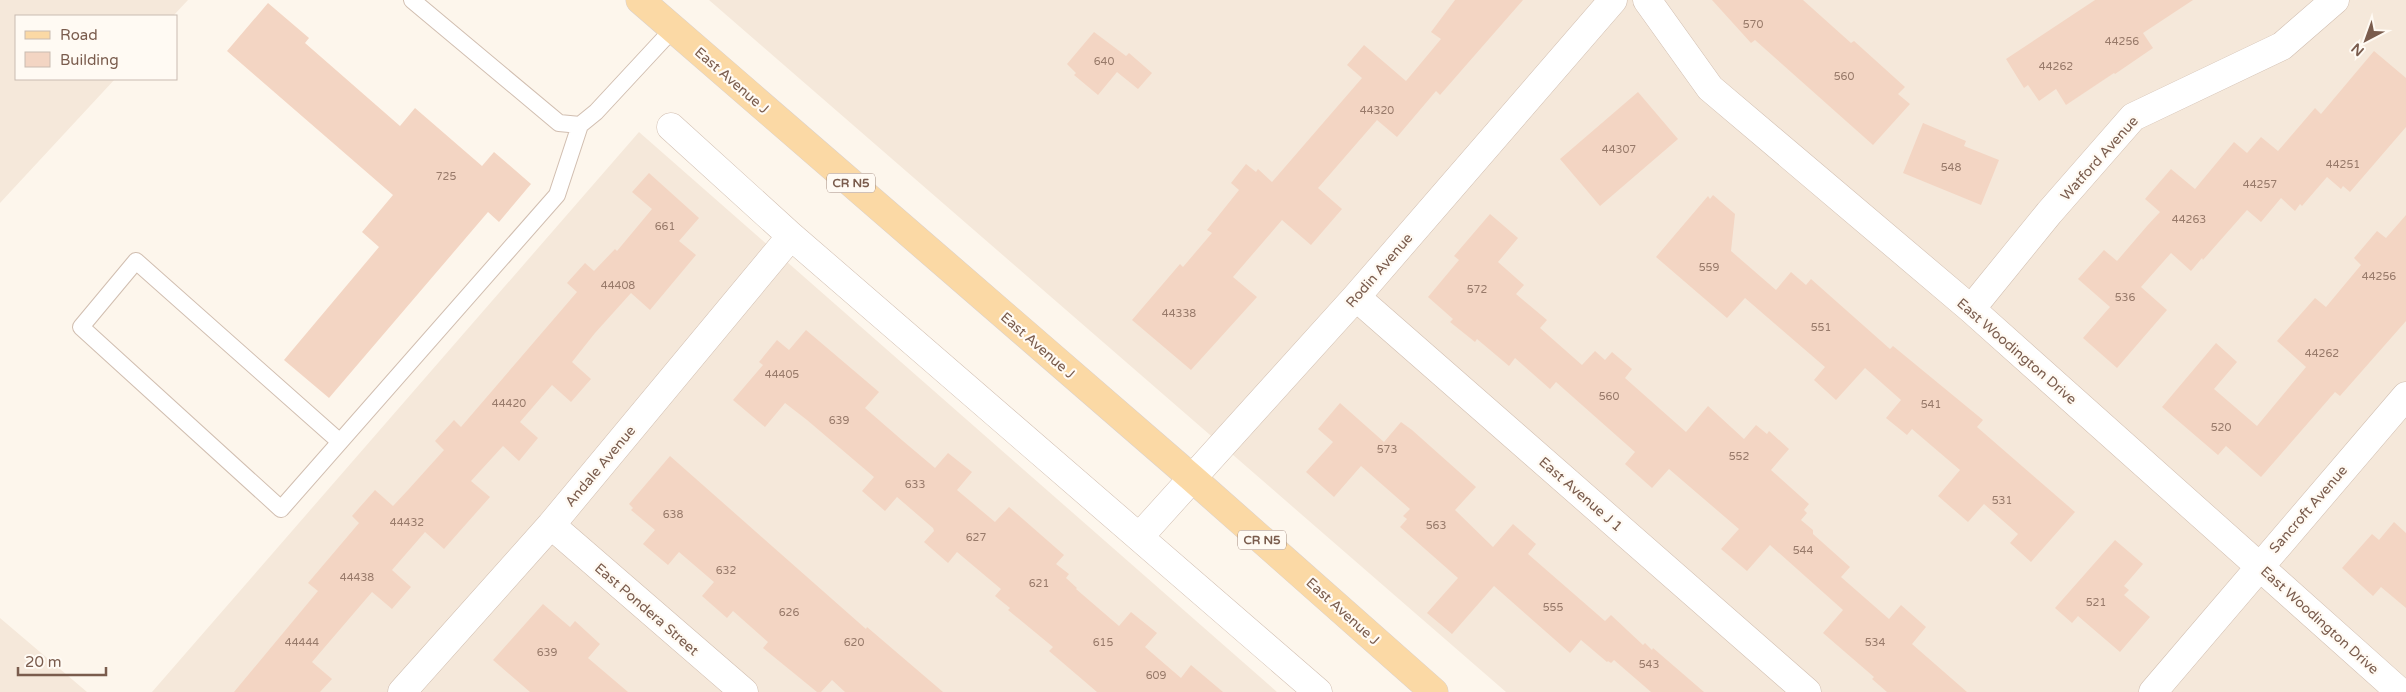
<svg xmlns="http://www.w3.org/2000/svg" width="2406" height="692" font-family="'Varela Round',sans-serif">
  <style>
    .residential { fill: #f5e8da }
    .building { fill: #f3d5c3 }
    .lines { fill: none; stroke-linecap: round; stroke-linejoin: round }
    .lane-casing { stroke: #d1beb0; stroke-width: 18 }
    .street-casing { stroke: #d1beb0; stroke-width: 29 }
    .primary-casing { stroke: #dad1cd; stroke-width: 29 }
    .lane { stroke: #fff; stroke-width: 16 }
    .street { stroke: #fff; stroke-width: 28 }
    .primary { stroke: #fbd9a5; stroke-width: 28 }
    .labels { text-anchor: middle; stroke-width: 4.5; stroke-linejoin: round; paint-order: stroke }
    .number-label { font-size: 11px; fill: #987a6a }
    .shield { fill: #fffaf3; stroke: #a28b7f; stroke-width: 1 }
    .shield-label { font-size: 12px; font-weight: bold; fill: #7a5c4d }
    .street-label { font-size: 14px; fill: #7a5c4d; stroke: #fffaf3 }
  </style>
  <rect width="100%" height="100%" fill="#fdf6ec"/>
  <path class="residential" d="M0,0H188L173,16H16V79H115L0,203Z
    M709,0H2406V692H1506Z
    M639,132L1277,692H152Z
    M0,618L87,692H0Z"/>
  <path class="building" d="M1455,0H1523L1440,95L1436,91L1397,137L1377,120L1318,188L1342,209L1311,245L1282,220L1233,277L1257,297L1191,370L1132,320L1180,264L1183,267L1212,233L1207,230L1239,190L1231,183L1246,164L1256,172L1258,169L1272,182L1362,78L1347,65L1364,45L1406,81L1441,39L1431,32Z
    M1712,0H1803L1851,43L1854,41L1905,87L1898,94L1910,104L1873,145L1755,40L1751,43Z
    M2095,0H2193L2143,33L2153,48L2115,74L2114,73L2066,105L2056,89L2039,101L2028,85L2024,88L2006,59Z
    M268,3L309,38L305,43L400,126L415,108L482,166L494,152L531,184L499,222L488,212L329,398L284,360L379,247L362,232L393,195L227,51Z
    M1094,32L1126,56L1129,53L1152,73L1138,89L1117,72L1098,95L1074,75L1076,73L1067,64Z
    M2374,51L2406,78V127L2350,192L2343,186L2341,189L2327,177L2302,206L2300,204L2295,211L2281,198L2261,222L2247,210L2203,260L2202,258L2191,271L2171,253L2141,287L2167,310L2117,368L2083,338L2110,307L2078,279L2104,250L2117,261L2147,226L2160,212L2145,199L2171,169L2195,189L2234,142L2247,153L2261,137L2278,151L2315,108L2321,114Z
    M1638,92L1678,139L1600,206L1560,159Z
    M1923,123L1966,141L1964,146L1999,160L1981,205L1903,173Z
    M649,173L699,218L679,241L696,255L650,310L631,293L595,333L572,362L591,379L571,402L552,385L520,422L538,438L519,461L503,446L471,481L490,497L444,549L425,532L392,570L411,587L392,609L372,592L312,662L332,679L320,692H234L318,591L308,583L359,523L352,516L375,490L393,506L408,490L444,450L435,441L454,420L461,427L577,292L567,283L585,263L594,271L615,249L617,251L652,209L632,192Z
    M1713,195L1735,214L1731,251L1776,290L1791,272L1806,285L1811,279L1890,349L1893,346L1983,420L1977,427L2075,512L2031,562L2010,543L2018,534L1984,504L1968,522L1938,496L1960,470L1912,429L1907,435L1886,418L1901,400L1865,368L1836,400L1814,380L1825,367L1745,298L1727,318L1656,257L1708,196L1710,199Z
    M1490,214L1518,238L1498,262L1524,285L1516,294L1547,320L1540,328L1582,365L1595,351L1605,360L1612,352L1632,369L1625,378L1686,432L1708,406L1744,439L1756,425L1767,434L1769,431L1789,449L1771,470L1809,504L1804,510L1807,513L1801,520L1813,530V534L1850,567L1841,577L1889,619L1901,605L1926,627L1912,644L1967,692H1887L1872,679L1874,677L1823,633L1843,610L1770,545L1747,571L1721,549L1739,529L1669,469L1652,488L1625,464L1635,452L1556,382L1550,389L1515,358L1509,366L1477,339L1475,342L1450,322L1453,319L1428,297L1459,260L1454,256Z
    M2406,215V321L2340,396L2335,392L2261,477L2226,446L2218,455L2162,407L2216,343L2237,362L2214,389L2257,426L2306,367L2277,341L2315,298L2326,307L2361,265L2354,258L2377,231L2386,238Z
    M806,330L879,392L865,408L903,441L935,468L948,453L972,472L957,490L995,522L1009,507L1064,555L1056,564L1069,574L1066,578L1077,588L1076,589L1119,626L1131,612L1157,633L1145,647L1181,678L1191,665L1223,692H1097L1049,651L1053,647L1008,610L1010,608L995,596L1001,589L957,552L948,563L924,542L934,531L933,528L897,497L885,511L862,491L874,477L807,420L785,403L765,427L733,400L763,365L759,362L777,340L789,350Z
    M1340,403L1384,442L1401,422L1412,430L1476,487L1455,510L1493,547L1513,524L1536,544L1528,554L1605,621L1611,615L1643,645L1645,643L1652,650L1653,648L1704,692H1651L1614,660L1611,663L1608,661L1607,662L1581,640L1570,653L1494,586L1452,634L1427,613L1458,578L1400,527L1407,519L1403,516L1410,509L1361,466L1334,497L1306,472L1333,442L1318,429Z
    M670,456L866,629L867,627L943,692H845L832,680L821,692H817L763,648L768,642L733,611L727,618L702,596L714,582L679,552L668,565L643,544L655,530L631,510L633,508L629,504Z
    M2394,522L2406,533V608L2381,587L2373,596L2342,568L2372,534L2379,540Z
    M2115,540L2143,564L2124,586L2129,590L2124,595L2150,617L2120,652L2078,616L2072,623L2055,608Z
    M543,604L570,627L575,621L600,644L588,658L628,692H530L493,660Z"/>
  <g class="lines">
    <defs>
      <path id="lane" d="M412,0L559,123L580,125L596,112L673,29
        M340,442L136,261L81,327L281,509L557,195L580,125"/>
      <path id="street" d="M1647,0L1710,88L1971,309L2400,692
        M671,127L791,236L1318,692
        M1356,297L1807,692
        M1971,309L2049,213L2133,117L2282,46L2335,0
        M551,525L744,692
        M1140,536L1356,297L1613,0
        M402,692L551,525L791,236
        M2153,692L2406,396"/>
      <path id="primary" d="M640,0L1192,478L1434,692"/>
    </defs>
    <use href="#lane" class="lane-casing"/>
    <use href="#street" class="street-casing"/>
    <use href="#primary" class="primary-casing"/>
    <use href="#lane" class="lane"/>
    <use href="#street" class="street"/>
    <use href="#primary" class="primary"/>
  </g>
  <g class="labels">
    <g class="number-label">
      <text x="1753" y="28">570</text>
      <text x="2122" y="45">44256</text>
      <text x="1104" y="65">640</text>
      <text x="2056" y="70">44262</text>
      <text x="1844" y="80">560</text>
      <text x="1377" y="114">44320</text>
      <text x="1619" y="153">44307</text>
      <text x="2343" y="168">44251</text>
      <text x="1951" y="171">548</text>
      <text x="446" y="180">725</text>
      <text x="2260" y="188">44257</text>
      <text x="2189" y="223">44263</text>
      <text x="665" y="230">661</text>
      <text x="1709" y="271">559</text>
      <text x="2379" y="280">44256</text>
      <text x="618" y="289">44408</text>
      <text x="1477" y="293">572</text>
      <text x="2125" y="301">536</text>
      <text x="1179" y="317">44338</text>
      <text x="1821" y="331">551</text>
      <text x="2322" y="357">44262</text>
      <text x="782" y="378">44405</text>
      <text x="1609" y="400">560</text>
      <text x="509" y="407">44420</text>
      <text x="1931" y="408">541</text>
      <text x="839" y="424">639</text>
      <text x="2221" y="431">520</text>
      <text x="1387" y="453">573</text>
      <text x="1739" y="460">552</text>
      <text x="915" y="488">633</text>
      <text x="2002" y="504">531</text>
      <text x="673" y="518">638</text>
      <text x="407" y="526">44432</text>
      <text x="1436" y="529">563</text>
      <text x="976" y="541">627</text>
      <text x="1803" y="554">544</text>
      <text x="726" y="574">632</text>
      <text x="357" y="581">44438</text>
      <text x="1039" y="587">621</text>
      <text x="2096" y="606">521</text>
      <text x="1553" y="611">555</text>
      <text x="789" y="616">626</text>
      <text x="302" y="646">44444</text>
      <text x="854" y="646">620</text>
      <text x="1103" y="646">615</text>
      <text x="1875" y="646">534</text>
      <text x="547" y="656">639</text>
      <text x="1649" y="668">543</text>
      <text x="1156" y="679">609</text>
    </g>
    <g class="shield">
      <rect x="827" y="173.5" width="48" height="19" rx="4"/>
      <rect x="1238" y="530.5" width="48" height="19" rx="4"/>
    </g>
    <g class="shield-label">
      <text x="851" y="187">CR N5</text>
      <text x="1262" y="544">CR N5</text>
    </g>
    <g class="street-label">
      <text transform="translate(732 80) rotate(41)" y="5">East Avenue J</text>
      <text transform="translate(2099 158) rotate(-48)" y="5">Watford Avenue</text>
      <text transform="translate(1379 270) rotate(-49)" y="5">Rodin Avenue</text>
      <text transform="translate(1038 345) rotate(41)" y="5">East Avenue J</text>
      <text transform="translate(2017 351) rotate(41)" y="5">East Woodington Drive</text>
      <text transform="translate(600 466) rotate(-50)" y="5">Andale Avenue</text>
      <text transform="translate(1581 494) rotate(41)" y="5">East Avenue J 1</text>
      <text transform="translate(2308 509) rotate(-49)" y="5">Sancroft Avenue</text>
      <text transform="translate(647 609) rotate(41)" y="5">East Pondera Street</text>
      <text transform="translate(1343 611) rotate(42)" y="5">East Avenue J</text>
      <text transform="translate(2320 620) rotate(42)" y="5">East Woodington Drive</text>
    </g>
  </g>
  <rect x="15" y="15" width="162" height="65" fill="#fffaf3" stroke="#cabbb1"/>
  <rect x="25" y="31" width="25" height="8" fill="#fbd9a5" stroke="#cabbb1"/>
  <text x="60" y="40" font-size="15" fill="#7a5c4d">Road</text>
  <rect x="25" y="52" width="25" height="15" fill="#f3d5c3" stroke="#cabbb1"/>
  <text x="60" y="65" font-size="15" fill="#7a5c4d">Building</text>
  <g transform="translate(2366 40) rotate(221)" stroke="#fffaf3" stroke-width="4" paint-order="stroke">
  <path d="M0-4L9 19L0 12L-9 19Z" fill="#7a5c4d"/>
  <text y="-8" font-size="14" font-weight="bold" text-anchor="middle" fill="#7a5c4d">N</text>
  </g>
  <path d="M18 667v8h88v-8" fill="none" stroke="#7a5c4d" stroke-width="2.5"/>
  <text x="25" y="667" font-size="15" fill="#7a5c4d" stroke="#fffaf3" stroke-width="4" paint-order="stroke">20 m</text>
</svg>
